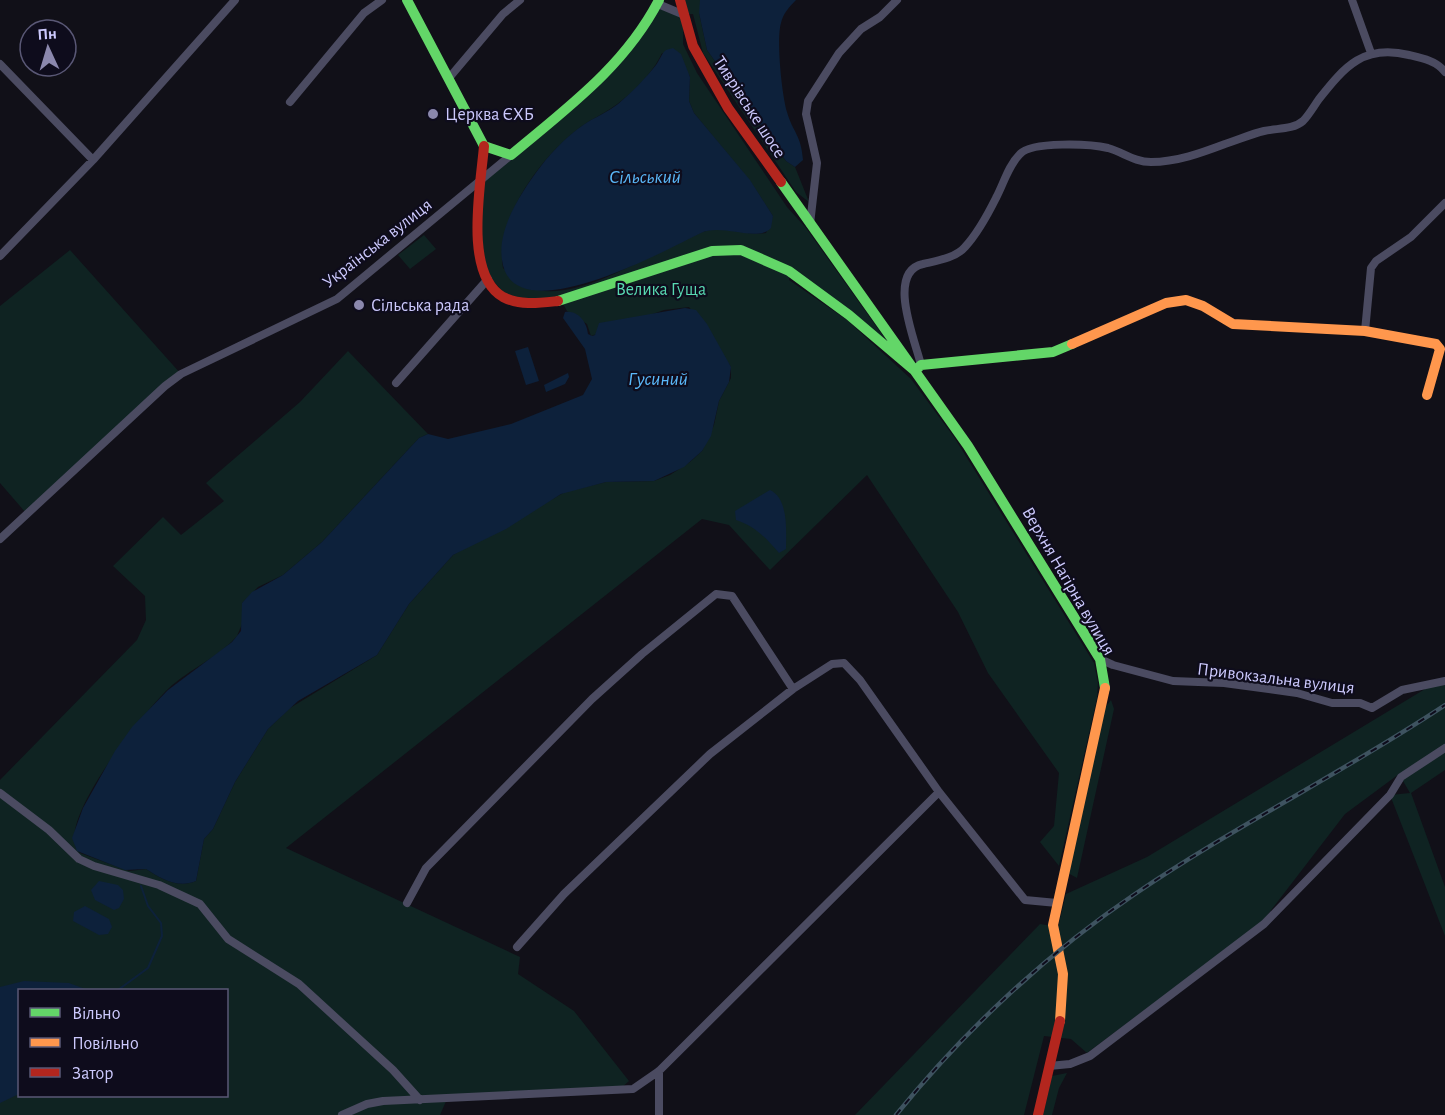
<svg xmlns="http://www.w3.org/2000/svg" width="1445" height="1115" font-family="'Alegreya Sans',sans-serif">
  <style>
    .green { fill: #0f2322; fill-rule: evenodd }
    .water { fill: #0d213b }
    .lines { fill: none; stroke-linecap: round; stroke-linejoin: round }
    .stream { stroke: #0d213b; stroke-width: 2 }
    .street { stroke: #4b4b61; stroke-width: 8 }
    .fast { stroke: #63d668; stroke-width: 10 }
    .slow { stroke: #ff974d; stroke-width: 10 }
    .jam { stroke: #b3261e; stroke-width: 10 }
    .rail-casing { stroke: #3e5360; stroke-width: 4.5 }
    .rail { stroke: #0e0c1c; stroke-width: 2; stroke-dasharray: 7; stroke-linecap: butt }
    .poi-dot { fill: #8b88ad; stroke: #0e0c1c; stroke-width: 2 }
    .labels { text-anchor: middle; stroke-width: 4.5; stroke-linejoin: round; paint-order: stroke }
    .street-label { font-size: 18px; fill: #ccc9fd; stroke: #0e0c1c }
    .poi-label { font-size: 18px; fill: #ccc9fd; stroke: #0e0c1c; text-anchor: start }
    .park-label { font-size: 18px; fill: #58d9b2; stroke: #0e0c1c }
    .water-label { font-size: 20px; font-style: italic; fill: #5ab8f9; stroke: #0e0c1c }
  </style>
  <rect width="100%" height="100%" fill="#111018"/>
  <path class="green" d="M680,0H706L699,13L707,50L786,161L795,167L809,202L796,192L703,53L693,14H683V44L697,73L787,207L806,228L886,340L789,272V280L847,320L911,379L954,437L1094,663L1098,683L1097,698L1059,866L1040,842L1054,826L1059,773L988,673L958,612L867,475L770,570L729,525L702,519L286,848L520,957L518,974L574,1011L629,1081L620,1089L447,1099L440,1115H0V780L137,640L146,620L145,596L113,566L163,517L181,535L224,501L206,483L300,402L348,351L428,434L419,438L322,542L283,575L258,587L242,603V624L237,636C218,658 189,669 168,689C146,710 50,827 80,853L129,871L146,869C160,878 178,889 196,881L204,839L213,829L235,782L268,729L290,708L377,655L409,604L453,555L565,492L606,482L654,481L670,475L690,462L702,451L714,425L719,401L731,378V367L689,307L664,310L591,336L587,324L567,311L562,302L511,301L482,268V181L603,77L658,4L682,13ZM662,53L690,76L689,101L694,113L750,181L773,216L766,233C746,237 726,225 706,231C660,245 588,300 538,290C527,287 513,275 503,268C494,219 543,154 582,126C592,119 603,114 613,107C631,95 653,73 662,53ZM20,990H226V1096H20Z
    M424,235L436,249L410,269L398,255Z
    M70,250L181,374L26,513L0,483V306Z
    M1445,682V770L1411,793L1445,887V936L1390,795L1410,793L1399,774L1345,814L1262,922L1087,1053L1071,1039L1044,1036L1024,1115H855L1040,924L1058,927L1066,894L1147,857L1435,683Z
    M1111,700L1114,709L1077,878L1066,872L1101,713Z
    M1067,1073L1059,1088L1052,1115H1043L1052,1076Z"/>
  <path class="water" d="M700,0H796C789,7 783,14 781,23C776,40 782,95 787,112C793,133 801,134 803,160L795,167L786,161L707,50L699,13Z
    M673,48L681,54L690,77L689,101L694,113L750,180L773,216L771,228C757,243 722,223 701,233C667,249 512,336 502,260C497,228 522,191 541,166C554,149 572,131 591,120C600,115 609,111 618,104C631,93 645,79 656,65C660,60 661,54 666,50Z
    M685,308L696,310L707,324L731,367L729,382L719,401L711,436L702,451L684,467L654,481L606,482L561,494L506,529L453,555L409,604L377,655L298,701L268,729L235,782L213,829L204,839L196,881C178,889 160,878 146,869L125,870L77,851L72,838L83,808L115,751L132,727L168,690L232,642L241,631L242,603L252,592L283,575L322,542L419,438L428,434L448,439L511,424L583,395L592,379L585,349L563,318L565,312C578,310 587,322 588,334L592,336L595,335L599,323Z
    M528,347L539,381L526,385L515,351Z
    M568,373L569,377L565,384L546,392L544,385Z
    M770,490C789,499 786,531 786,549L779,553C766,538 755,526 736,520L735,511Z
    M99,881L118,885L123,890L124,899L119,908L114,910L95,900L91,890Z
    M85,906L109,919L112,927L108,934L99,935L73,921L74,912Z
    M24,981L69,983L88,990H20L19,1094L0,1103V987Z"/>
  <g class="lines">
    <path class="stream" d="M118,990L148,968L162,936L161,923L148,906L141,886"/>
    <path class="street" d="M1352,0L1371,53
      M658,4L682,14
      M0,64L93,160
      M449,78L503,14L520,0
      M290,102L364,13L382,0
      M810,224L817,163L806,114L808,101L839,53L861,29L880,17L897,0
      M0,256L93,160L235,0
      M1365,331L1371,268L1376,261L1411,237L1445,203
      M921,365C915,340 886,272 923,264C935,261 956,258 965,247C977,234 988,214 996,198C1004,183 1008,166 1020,154C1032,141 1091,144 1108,148C1123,152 1134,162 1151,162C1177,162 1201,153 1225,144C1238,140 1251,134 1264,131C1276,128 1293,130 1303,121C1309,115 1314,106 1319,99C1345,66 1364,44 1409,55C1422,58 1437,61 1445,72
      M396,383L488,279
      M0,539L165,386L181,374L337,299L511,155
      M1100,659L1113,665L1173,681L1224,683L1297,693L1332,703H1360L1372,708L1402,690L1445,681
      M0,793L49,830L79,859L94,866L159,885L200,904L228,939L299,984L393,1070L420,1100
      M407,903L426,868L592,699L642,654L716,594L732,596L793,689L832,664L844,663L860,680L939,792L1025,900L1057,903
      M517,947L564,894L710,754L793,689
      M1049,1066L1070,1064L1090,1056L1264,924L1390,795L1401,777L1445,748
      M342,1115L367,1104L383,1101L633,1089L659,1071L939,792
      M659,1115V1071"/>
    <path class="fast" d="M407,0L484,146L511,155C567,108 625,66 659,0
      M781,182L968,446L1100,659L1105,688
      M558,301L712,251L741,250L789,271L849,315L915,371L921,365L1053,352L1072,344"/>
    <path class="slow" d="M1072,344L1166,303L1186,300L1203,306L1233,324L1365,331L1436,344L1440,349L1427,395
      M1060,1021L1063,974L1053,925L1105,688"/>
    <path class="jam" d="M680,0L693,46L728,108L781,182
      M484,146C481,184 463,274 503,297C520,306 540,303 558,301
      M1038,1115L1060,1021"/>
    <defs>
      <path id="rail" d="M896,1115C963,1032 1046,954 1135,894C1235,826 1344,772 1445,705"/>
    </defs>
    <use href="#rail" class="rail-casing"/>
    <use href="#rail" class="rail"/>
  </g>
  <g class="poi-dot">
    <circle cx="433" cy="114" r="6"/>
    <circle cx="359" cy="305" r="6"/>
  </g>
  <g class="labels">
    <g class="street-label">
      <text transform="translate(750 107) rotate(57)" y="6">Тиврівське шосе</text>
      <text transform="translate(377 243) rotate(-38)" y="6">Українська вулиця</text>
      <text transform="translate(1069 581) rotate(60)" y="6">Верхня Нагірна вулиця</text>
      <text transform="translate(1276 678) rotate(7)" y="6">Привокзальна вулиця</text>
    </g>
    <g class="poi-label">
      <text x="445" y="120">Церква ЄХБ</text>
      <text x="371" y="311">Сільська рада</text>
    </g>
    <g class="park-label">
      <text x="661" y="295">Велика Гуща</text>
    </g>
    <g class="water-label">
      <text x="645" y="183">Сільський</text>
      <text x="658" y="385">Гусиний</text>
    </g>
  </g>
  <rect x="18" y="989" width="210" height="108" fill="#0e0c1c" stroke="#5a5876" stroke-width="1.5"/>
  <rect x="30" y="1008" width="30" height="9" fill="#63d668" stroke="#5a5876" stroke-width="1.5"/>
  <text x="72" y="1019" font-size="18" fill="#ccc9fd">Вільно</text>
  <rect x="30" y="1038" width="30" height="9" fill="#ff974d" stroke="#5a5876" stroke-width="1.5"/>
  <text x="72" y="1049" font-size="18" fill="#ccc9fd">Повільно</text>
  <rect x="30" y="1068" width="30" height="9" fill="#b3261e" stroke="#5a5876" stroke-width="1.5"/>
  <text x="72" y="1079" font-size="18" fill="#ccc9fd">Затор</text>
  <g transform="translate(48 48) rotate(356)"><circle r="28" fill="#0e0c1c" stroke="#5a5876" stroke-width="1.5"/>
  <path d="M0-4.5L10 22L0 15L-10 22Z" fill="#8b88ad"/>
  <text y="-9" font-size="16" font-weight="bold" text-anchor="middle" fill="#ccc9fd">Пн</text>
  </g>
</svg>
